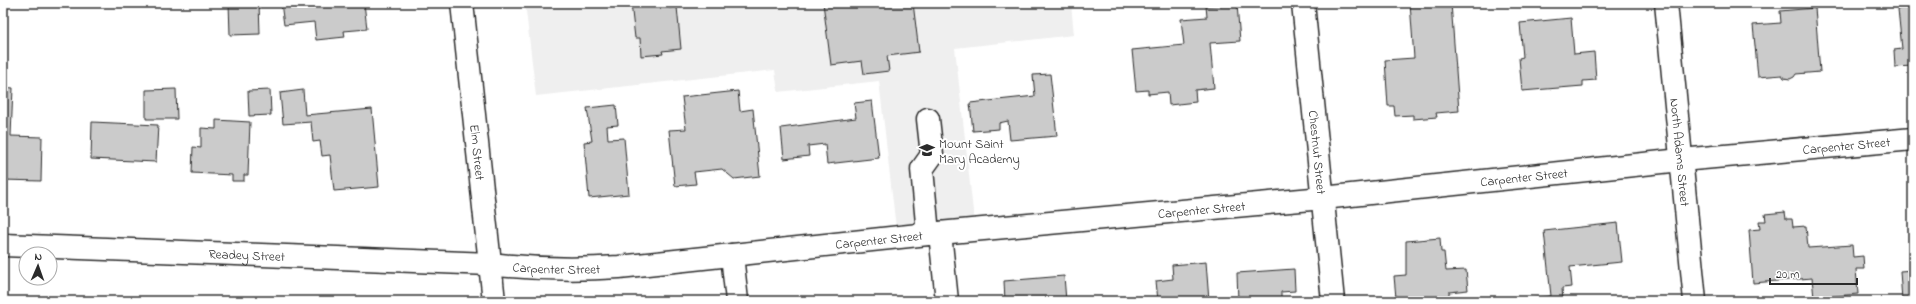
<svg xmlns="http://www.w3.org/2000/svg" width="1916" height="304" font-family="'Indie Flower',sans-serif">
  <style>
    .built { fill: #efefef }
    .building { fill: #cbcbcb; stroke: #2b2b2b }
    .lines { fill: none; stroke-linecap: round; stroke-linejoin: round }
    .minor-casing { stroke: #2b2b2b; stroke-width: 25 }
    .minor { stroke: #fff; stroke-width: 22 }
    .labels { text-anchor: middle; stroke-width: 4; stroke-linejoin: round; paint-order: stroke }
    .poi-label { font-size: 13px; fill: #2b2b2b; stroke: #fff; text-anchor: start }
    .street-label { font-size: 13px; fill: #2b2b2b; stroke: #fff }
  </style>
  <rect width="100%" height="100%" fill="#fff"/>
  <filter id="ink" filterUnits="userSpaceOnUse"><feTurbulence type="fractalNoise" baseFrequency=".025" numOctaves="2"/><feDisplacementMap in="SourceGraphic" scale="8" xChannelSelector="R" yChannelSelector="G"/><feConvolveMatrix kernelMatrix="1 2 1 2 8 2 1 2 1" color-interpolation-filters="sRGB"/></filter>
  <g filter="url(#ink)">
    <path class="built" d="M525,3H1076L1071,4L1074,35L955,48L975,229L897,237L879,81L778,92L775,70L536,96Z"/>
    <path class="building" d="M229,3H259L260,34L230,35Z
      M281,3H364L367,29L344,31L345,37L316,40L314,22L284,25Z
      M631,3H669V8L677,7L681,49L662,51L663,54L641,56L640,38H635Z
      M823,3H913L919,52L887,56L889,71L864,74L862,61L831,65Z
      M1410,3H1451L1459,111L1436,113L1437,117L1413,119V115L1395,116L1394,106H1388L1385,60L1414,58Z
      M1237,4L1240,41L1210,43L1214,88L1195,90L1196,102L1169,105L1168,92L1148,94V90L1136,91L1132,50L1184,45L1181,19L1207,17L1206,6Z
      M1913,7V66L1895,67L1894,50L1902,49L1898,9Z
      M1815,8L1820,72L1796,74L1794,77L1790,79L1784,78L1782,75L1758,77L1753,25L1781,23L1780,11Z
      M1571,18L1574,54L1594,52L1596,80L1583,81V86L1522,91L1519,58L1523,57L1520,23Z
      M1050,74L1057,136L1010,140L1008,121L999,123V129L973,131L970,103L1035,96L1033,75Z
      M3,87L13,88L11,136L42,137L41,181L3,180Z
      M176,89L177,119H146V90Z
      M270,90L271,115L249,116L248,91Z
      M303,90L305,115L372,109L379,187L334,191L330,155L322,156L320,141L313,142L311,122L283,124L280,93Z
      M738,91L740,111L753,109L760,176L734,179L722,169L694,172L696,184L675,186L669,130L686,129L682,97Z
      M872,101L879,158L827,164L825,144L808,146L809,156L784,159L781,128L856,118L854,103Z
      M616,105L618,125L607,126L608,139L624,138L629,194L589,198L584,142L592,141L587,108Z
      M216,120L250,122L248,175H244V181H232V175L192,173L193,147L201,148V128L216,129Z
      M92,122L158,125L156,162L91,159Z
      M1785,212L1786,219H1792L1793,227L1806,226L1808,248L1852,245L1853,257L1863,256L1864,269H1856L1858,294L1814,298L1812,278L1753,283L1749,230L1760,229L1759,221H1766L1765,214Z
      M1618,223L1622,262L1570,267L1572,287L1562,288L1563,301H1515L1551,296L1544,231Z
      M1440,238L1441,252H1444L1446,271L1466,270L1468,290L1449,292V301H1407V297L1396,298L1394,276L1406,275V241Z
      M1206,262L1209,301H1158L1156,281L1173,279L1172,265Z
      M1294,269L1295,291L1281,292V301H1238L1237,273Z
      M1913,270V301H1902L1900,271Z
      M1064,276L1066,301H1005L1004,281Z"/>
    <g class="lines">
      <defs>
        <g id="minor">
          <path id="s1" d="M462,3L494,301"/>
          <path id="s2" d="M1303,3L1333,301"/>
          <path id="s3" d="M1666,3L1695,301"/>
          <path d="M940,233L947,301"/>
          <path d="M928,234L922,169L932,155L928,119"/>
          <path id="s4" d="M3,245L490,264C533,269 575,270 619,267L928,234L1323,198L1681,160L1913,139"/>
          <path d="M732,255L737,301"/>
        </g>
      </defs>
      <use href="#minor" class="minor-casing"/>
      <use href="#minor" class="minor"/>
    </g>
  </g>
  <defs>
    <symbol id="school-bare" viewBox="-9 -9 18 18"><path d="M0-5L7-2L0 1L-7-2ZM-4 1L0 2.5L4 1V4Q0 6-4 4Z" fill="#2b2b2b" stroke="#fff" stroke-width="2.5" paint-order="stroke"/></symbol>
  </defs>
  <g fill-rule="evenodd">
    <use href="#school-bare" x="916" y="139" width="22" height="22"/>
  </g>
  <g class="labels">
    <g class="poi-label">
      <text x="939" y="148">Mount Saint<tspan x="939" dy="15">Mary Academy</tspan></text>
    </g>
    <g class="street-label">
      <text dy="5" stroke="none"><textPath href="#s4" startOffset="1850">Carpenter Street</textPath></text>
      <text dy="5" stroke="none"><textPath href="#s1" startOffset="150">Elm Street</textPath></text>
      <text dy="5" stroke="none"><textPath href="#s2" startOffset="150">Chestnut Street</textPath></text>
      <text dy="5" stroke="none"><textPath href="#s3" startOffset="150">North Adams Street</textPath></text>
      <text dy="5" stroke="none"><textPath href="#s4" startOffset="1526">Carpenter Street</textPath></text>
      <text dy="5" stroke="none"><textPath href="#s4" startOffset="1202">Carpenter Street</textPath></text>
      <text dy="5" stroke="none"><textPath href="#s4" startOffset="878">Carpenter Street</textPath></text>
      <text dy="5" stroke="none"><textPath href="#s4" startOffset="244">Readey Street</textPath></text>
      <text dy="5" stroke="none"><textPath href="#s4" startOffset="554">Carpenter Street</textPath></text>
    </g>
  </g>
  <rect width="1916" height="304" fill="none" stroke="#fff" stroke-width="16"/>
  <rect x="8" y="8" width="1900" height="288" fill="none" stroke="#2b2b2b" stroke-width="1.5" filter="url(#ink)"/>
  <g transform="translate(38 266) rotate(2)"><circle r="19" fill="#ffffff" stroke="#aaaaaa"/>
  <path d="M0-3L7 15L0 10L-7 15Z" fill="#2b2b2b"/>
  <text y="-6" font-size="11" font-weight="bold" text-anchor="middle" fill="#2b2b2b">N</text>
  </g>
  <path d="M1770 278v6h87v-6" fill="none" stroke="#2b2b2b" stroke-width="2"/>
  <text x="1776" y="278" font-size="12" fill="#2b2b2b" stroke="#ffffff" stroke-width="3" paint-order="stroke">20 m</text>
</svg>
